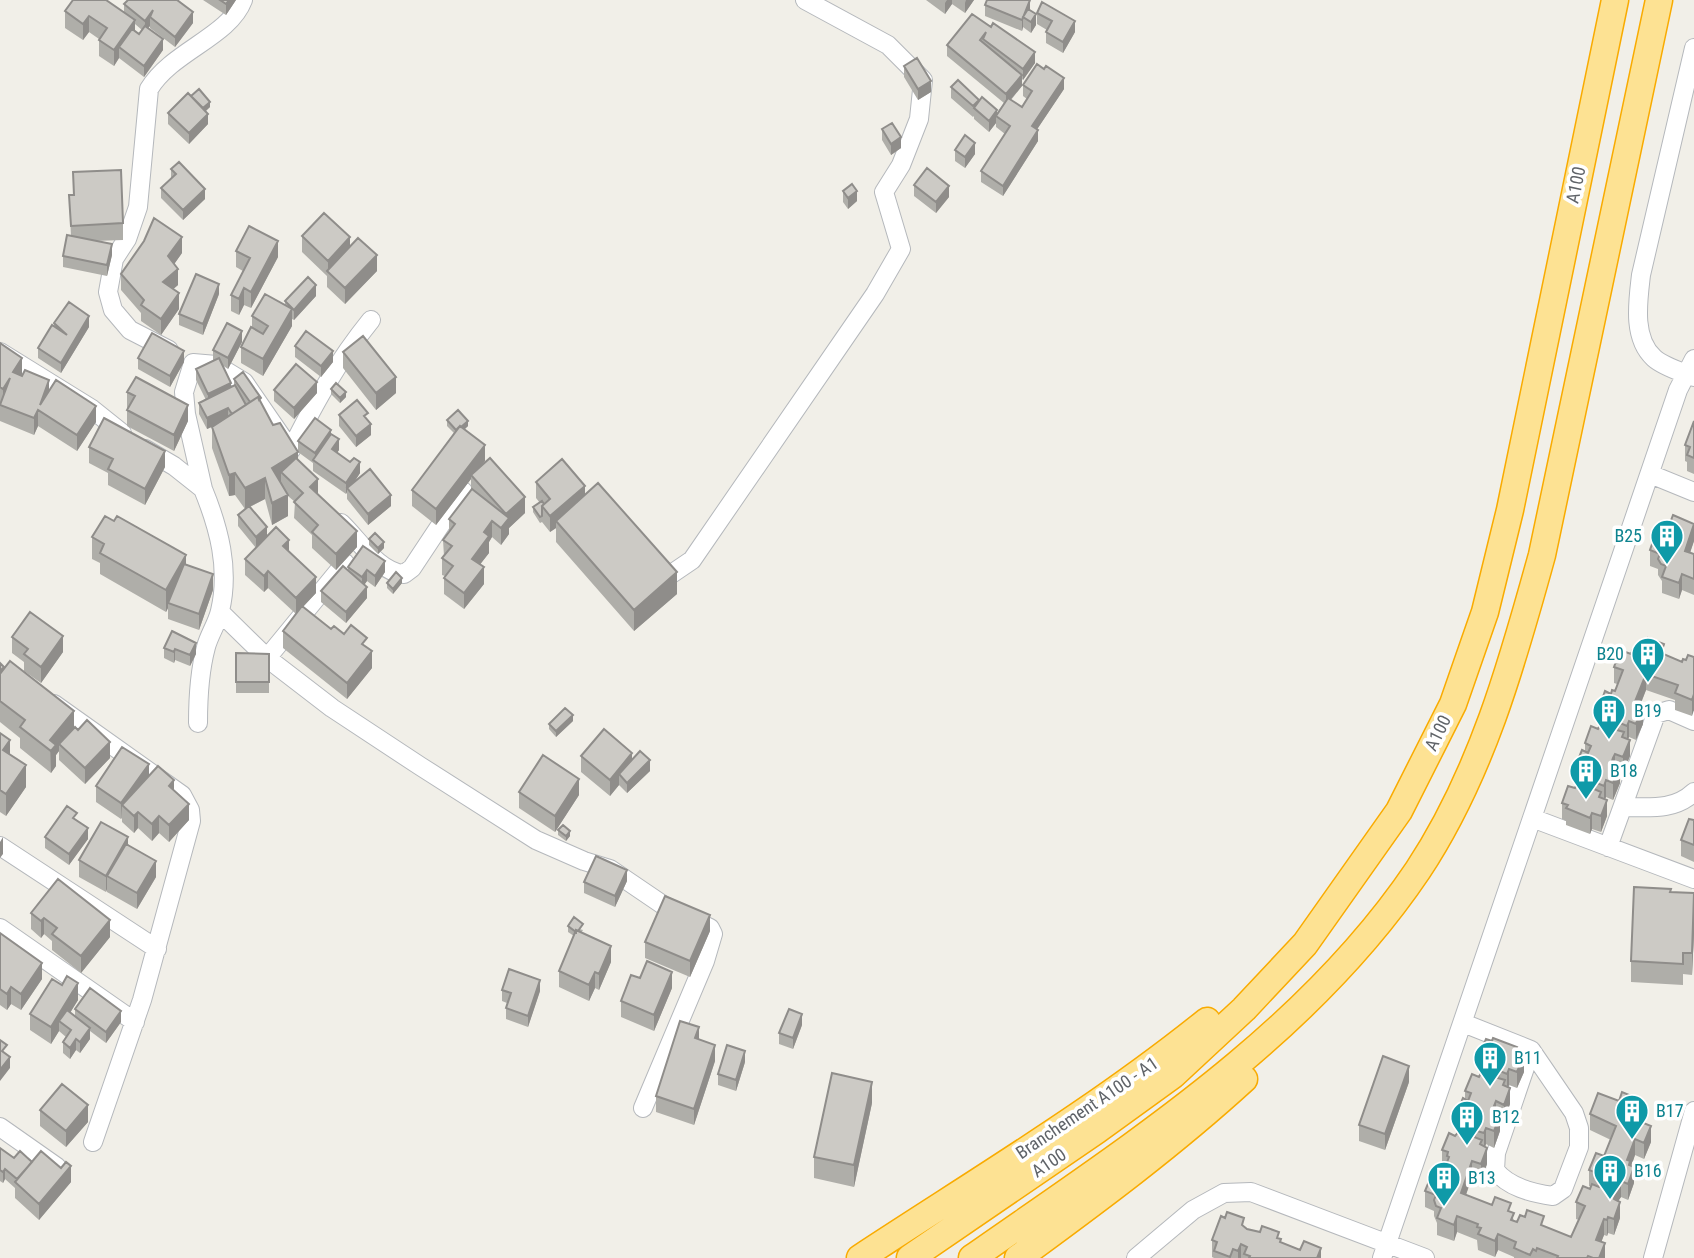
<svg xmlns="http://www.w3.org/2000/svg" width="1694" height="1258" font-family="'Roboto Condensed',sans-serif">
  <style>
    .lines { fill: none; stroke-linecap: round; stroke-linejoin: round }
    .minor-casing { stroke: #b5b8bc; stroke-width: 20 }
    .highway-casing { stroke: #f9ab00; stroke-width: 29 }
    .minor { stroke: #fff; stroke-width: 18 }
    .highway { stroke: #fde293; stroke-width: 26 }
    .wall { fill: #afaea9; fill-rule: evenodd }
    .shaded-wall { fill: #8f8d8a }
    .building { fill: #cccac5; stroke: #8f8d8a; stroke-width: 2 }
    .labels { text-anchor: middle; stroke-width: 7; stroke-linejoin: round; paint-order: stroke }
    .street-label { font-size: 18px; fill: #5f6368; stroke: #fff }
    .culture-label { font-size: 18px; fill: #0d838f; stroke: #fff; text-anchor: start }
  </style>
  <rect width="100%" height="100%" fill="#f1efe8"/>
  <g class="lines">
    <defs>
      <path id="minor" d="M1694,48L1641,275C1638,301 1632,338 1654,358C1664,367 1682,372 1694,377
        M169,350L130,330L113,310L108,292L114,259L127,239L138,207L149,89C172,51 229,37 243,0
        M0,352L92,409L122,433
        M145,449L174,466L203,489L186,414L184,392L193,363L216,365L244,382L286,443
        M291,450C315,402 337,362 371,320
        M1650,474L1694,492
        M341,523C359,540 378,572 404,574L412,568L463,491
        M667,577L692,560L875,294L901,249L884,192L901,165L919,119L923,80L888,45L805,0
        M220,612L267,658L332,708L420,766L536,840L584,861L610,869L663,905L710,928L713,934L705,961L643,1108
        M267,658L345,563
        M54,704L182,795L190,810L191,821L142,1000L93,1142
        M198,723C198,697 199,673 206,647C209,635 217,624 220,611C230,569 219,528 203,489
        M1623,807C1649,807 1674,811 1694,792
        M1532,818L1694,879
        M0,846L157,949
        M1608,847L1656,714L1669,710L1694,721
        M0,928L135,1022
        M1463,1023L1531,1050L1574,1113L1579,1128V1147L1563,1189L1553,1196C1531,1193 1508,1187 1495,1170L1496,1153L1531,1050
        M0,1127L57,1167
        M1136,1258L1193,1210L1224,1193L1251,1192L1425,1258
        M1382,1258L1678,390L1694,359
        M1653,1258L1694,1111"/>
      <path id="highway" d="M860,1258C977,1181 1098,1109 1207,1021
        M910,1258L1097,1130L1173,1075L1244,1009L1305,944L1399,811L1453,704L1485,612L1510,510L1615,0
        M972,1258C1132,1146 1307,1035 1418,870C1481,775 1512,664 1542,555L1659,0
        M1018,1258C1096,1201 1173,1144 1244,1079"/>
    </defs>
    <use href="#minor" class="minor-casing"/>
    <use href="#highway" class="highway-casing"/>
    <use href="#minor" class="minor"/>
    <use href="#highway" class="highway"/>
  </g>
  <path class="wall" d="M203,0H236L226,15Z
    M926,0H974L965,13L952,4L945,14Z
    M124,4L193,23L175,47L150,28V26L148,28L163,50L144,77L119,58L114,66L99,56V39L89,32L83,40L65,28V11L124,12ZM135,24L142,30L139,34L135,31Z
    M985,5L1030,11L1036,25L1031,33L1023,27L1022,31L985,16Z
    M1037,13L1075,32L1063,53L1046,43V32L1047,30L1037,24Z
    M991,27L1035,63L1023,80L1022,79V86L1011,100L1022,107L1027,99L1023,96V85L1064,89L1037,129L1038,141L1003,196L981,182V171L1005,134L996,127V123L989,132L974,119V116L973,117L951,98V87L979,101L997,113L1004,103L947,56V45Z
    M904,66L931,92L918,100L904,77Z
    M191,96L210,107L206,111L208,124L189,144L168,124V113Z
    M882,129L901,148L891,155L882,140Z
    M955,150L975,154L965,168L955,161Z
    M171,169L205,199L183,220L161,198V188L171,178Z
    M73,172L123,223V240L95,241L112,255L107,276L63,267V256L71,236L69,195H73Z
    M914,185L949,197L936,213L914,196Z
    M843,191L857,201L848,209L843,202Z
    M302,236L377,271L345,304L327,287V276L302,252Z
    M236,251L278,257L251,308L244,305L239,315L231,311V295L243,271L236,267Z
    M182,253L174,264L178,285L173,289L179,309L161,335L141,321V313L121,290V274Z
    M219,294L203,335L179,325V314Z
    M316,296L294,320L292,319V326L263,376L241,363V347L252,328V316L285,305V301Z
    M54,323L89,327L61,373L38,358V348L54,326Z
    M242,342L228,369L222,365L231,388L234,386V379L261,404L273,425L298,451V441L331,434L339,450L337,453L360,473L353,484L391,506L368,525L347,499V492L346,494L313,471V463L298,452V461L318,494L357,547L336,570L312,548V535L294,518L295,502L288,496V516L272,525L265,499L250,507L267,536L289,552L316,593L303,607L331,629L344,634L367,647L372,668L347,699L283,648V631L296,614L268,588L264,592L245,575V559L256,548L238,526V515L245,509L235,495L229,496L212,448V427L207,429L199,414V403L206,400L196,380V369L213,360V350Z
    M0,343L22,374L21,376L49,391L96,422L77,451L38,426L34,435L0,421Z
    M295,346L333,362L321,377L295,357Z
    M343,352L396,393L376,410L343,368Z
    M138,358L184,362L170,387L138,369Z
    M331,389L346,397L340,403L331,394Z
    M274,390L317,393L294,419L274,401Z
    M127,392L188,421L174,451L127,426Z
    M339,415L368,420L371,435L356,447L339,426Z
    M447,420L468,426L465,429L485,461L480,467L525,513L509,528V534L501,545L492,537L489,542V553L480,564L484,584L464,609L444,594V578L445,576L442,575V558L444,556L443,540L449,532V519L471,489V479L436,525L412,506V490L454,433L447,426Z
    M1694,421V474L1687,471V462L1685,461V445Z
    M89,447L165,467L145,505L108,485V473L89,463Z
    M536,482L585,495L677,594L634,631L556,542V528L550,532L542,522L540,523L533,512V507L540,503L536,498Z
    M1694,524V541L1690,553L1694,554V595L1682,590L1679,599L1662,593V581L1658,575V569L1650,566V550L1665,536Z
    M92,537L186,564L213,590L199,630L168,619V608L166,612L100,574V563L92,559Z
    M369,539L384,548L378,554L369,545Z
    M348,567L385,572L375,587L367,581L364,585L367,598L346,623L321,602V591L348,570Z
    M387,583H402L393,594L387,588Z
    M172,631L196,654L190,666L175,660L174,663L164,658V648Z
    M12,637L63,652L41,683L24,671V662L12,653Z
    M236,653L269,654V693H236Z
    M1631,654L1664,655L1682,662L1694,657L1692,716L1675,710V700L1646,690L1640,706L1643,724L1636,740L1629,737L1628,739L1630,756L1623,773L1620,771V783L1613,800L1606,797L1605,799L1607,816L1601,832L1592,829L1590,834L1566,825V821L1562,819V803L1575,788L1577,784H1575V767L1585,752V743L1598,729L1600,725L1599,724V708L1611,694L1615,691L1617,684L1614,683V667Z
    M0,663L4,669L110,758L85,784L59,760V751L56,755V766L51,773L20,748V738L0,722Z
    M573,721L556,737L549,729V724Z
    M0,733L26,787L6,816L0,812Z
    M581,756L632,760L650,771L627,793L619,785L610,796L581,772Z
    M149,776L174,790L189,820L169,842L159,833L152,841L138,828L134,833L122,822V818L121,819L96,802V786Z
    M519,792L579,795L555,832L519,808Z
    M1694,820V862L1681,856V840Z
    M77,821L88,839L69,865L45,848V837Z
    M558,830L570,836L566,841L558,835Z
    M128,844L156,877L137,909L107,892V889L106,892L79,877V860Z
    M627,881L615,907L584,893V882Z
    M1671,892L1694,893V932L1692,975L1683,974V985L1631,982V961Z
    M31,913L110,937L81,973L52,950V941L44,934L41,938L31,929Z
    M568,926L583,930L581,933L611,962L599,990L595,988L589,1001L559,987V971L574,936L568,932Z
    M710,931L690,977L645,958V942Z
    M0,933L42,979L21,1010L11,1004L7,1010L0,1005Z
    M640,978L672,988L654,1031L621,1017V1001Z
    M62,985L78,1000L70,1013L75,1016V1009L121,1022L106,1043L90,1031V1039L80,1053L76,1050L70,1059L63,1053V1042L66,1037L59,1031L51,1044L30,1030V1014Z
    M502,990L540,991L528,1027L506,1019V1008L507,1003L502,1001Z
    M802,1025L793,1049L779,1044V1033Z
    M699,1039L715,1061L694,1125L656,1112V1096Z
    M1517,1053L1524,1072L1517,1088L1509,1085L1508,1087L1510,1104L1504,1121L1500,1119V1131L1494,1148L1486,1144L1485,1147L1487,1164L1481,1180L1472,1177L1466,1195L1511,1212L1514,1221L1544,1226L1571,1237L1579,1220L1576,1219V1202L1591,1187L1589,1186V1170L1604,1156L1611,1140L1590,1130V1114L1639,1111L1643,1123L1651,1142L1644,1159L1635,1155L1631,1166L1634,1183L1628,1200L1621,1197L1618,1201L1620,1218L1614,1235L1608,1233L1607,1236L1604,1235L1601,1242L1605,1258H1514V1257L1498,1250L1495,1257L1478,1250L1477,1240L1457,1232L1454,1241L1437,1235V1223L1434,1216V1211L1425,1207V1191L1441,1178L1445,1168L1442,1166V1150L1458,1132L1456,1131V1115L1465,1100V1091L1479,1077L1481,1073L1479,1072V1056Z
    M745,1062L736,1091L718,1085V1074Z
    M1409,1082L1385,1150L1359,1141V1125Z
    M872,1103L854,1187L814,1178V1157Z
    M40,1110L88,1122L66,1147L40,1126Z
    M0,1148L14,1158L32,1162L71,1182L39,1220L15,1198V1188L5,1179L3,1183L0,1181Z
    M1244,1227L1247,1229L1279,1239L1281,1242L1321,1258H1214L1212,1257V1240Z"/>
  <path class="shaded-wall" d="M229,0H236L226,15V4Z
    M947,0H952V4L945,14V3Z
    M966,0H974L965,13V3Z
    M1030,0V10L1026,19L1023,17V27L1022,31V20Z
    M153,10L150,17V26L145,32V21Z
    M193,12V23L175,47V37Z
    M1036,14V25L1031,33V22Z
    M89,16V32L83,40V24Z
    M135,20V36L119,47V58L114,66V50Z
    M1075,21V32L1063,53V42Z
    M163,39V50L144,77V66Z
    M1035,52V63L1023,80V69Z
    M1022,75V86L1006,105V94Z
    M1064,78V89L1032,137V126Z
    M931,81V92L918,100V89Z
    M210,102V107L201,115V110Z
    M997,110V117L996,116V123L989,132V121Z
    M208,114V124L189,144V133Z
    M1038,130V141L1003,196V186Z
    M901,137V148L891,155V144Z
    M975,143V154L965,168V157Z
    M949,186V197L936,213V202Z
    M205,189V199L183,220V210Z
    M857,191V201L848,209V198Z
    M182,237V253L168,273V256Z
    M350,237V254L328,271V261Z
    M278,241V257L251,308V292Z
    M112,244V255L107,276V265Z
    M377,255V271L345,304V288Z
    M178,269V285L163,298V282Z
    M219,284V294L203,335V324Z
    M316,285V296L294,320V310Z
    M244,288V305L239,315V299Z
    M179,293V309L161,335V319Z
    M292,309V326L263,376V359Z
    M89,316V327L61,373V363Z
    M242,331V342L228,369V358Z
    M184,351V362L170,387V376Z
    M333,351V362L321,377V366Z
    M22,358V374L13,389V372Z
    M396,377V393L376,410V393Z
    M10,378L3,405V389Z
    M49,380V396L40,405Z
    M317,382V393L294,419V408Z
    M231,383V394L208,404V394Z
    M346,392V397L340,403V398Z
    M188,405V421L174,451V435Z
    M96,406V422L77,451V435Z
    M228,408V419L207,429V418Z
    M38,410V426L34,435V418Z
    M468,421V426L457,436V431Z
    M371,424V435L356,447V436Z
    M331,430V441L315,461V453Z
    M339,439V450L332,460V449Z
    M485,445V461L473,476L471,475V479L436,525V509Z
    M165,451V467L145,505V489Z
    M298,452V473L281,472V484L272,468Z
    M360,462V473L349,490L347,488V492L346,494V483Z
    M235,473V495L229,496V475Z
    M265,478V499L245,509V488Z
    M318,479V496L310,487Z
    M585,486V503L556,521V528L550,532V516Z
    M288,495V516L272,525V503Z
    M391,495V506L368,525V514Z
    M525,497V513L509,528V534L501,545V528L506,514Z
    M492,521V537L489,542V553L472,575V559L484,532Z
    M1694,525V541L1685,567V551Z
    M267,527V538L256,548V537Z
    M357,531V547L336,570V554Z
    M289,540V556L283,546Z
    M384,542V548L378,554V548Z
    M186,555V577L168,603V608L166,612V590Z
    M385,561V572L375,587V576Z
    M484,567V584L464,609V593Z
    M367,570V581L362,588V577Z
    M268,571V588L264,592V576Z
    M677,572V594L634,631V610Z
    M213,574V590L199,630V614Z
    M1682,574V590L1679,599V583Z
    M316,577V593L296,614V598Z
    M402,578V583L393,594V589Z
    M367,587V598L346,623V612Z
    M63,636V652L41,683V667Z
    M196,643V654L190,666V655Z
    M175,649V660L174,663V652Z
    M372,651V668L347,699V683Z
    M1646,674V690L1634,720V704Z
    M1694,694V710L1692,716V700Z
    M1643,707V724L1636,740V724Z
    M74,711V732L59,744V751L56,755V766L51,773L50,740Z
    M573,715V721L556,737V731Z
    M1629,721V737L1627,742V726Z
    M10,740V761L3,750Z
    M1630,740V756L1623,773V757Z
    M110,742V758L85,784V768Z
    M632,753V769L619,774V785L610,796V780Z
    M1615,754V770L1611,764Z
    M650,760V771L627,793V783Z
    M149,764V781L122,805L121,819V803Z
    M26,765V787L6,816V794Z
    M1620,767V783L1613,800V783Z
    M579,779V795L555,832V816Z
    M174,780V797L169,786Z
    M1606,780V797L1604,802V786Z
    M1607,800V816L1601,832V816Z
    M189,804V820L169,842V825Z
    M138,812V828L134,833V816Z
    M1592,813V829L1590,834V818Z
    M159,816V833L152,841V824Z
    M88,828V839L69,865V854Z
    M570,831V836L566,841V836Z
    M3,837V854L0,858V842Z
    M128,837V854L107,876V889L106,892V876Z
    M156,861V877L137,909V893Z
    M627,870V881L615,907V896Z
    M1694,910V932L1692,975V953Z
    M710,915V931L690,977V961Z
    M44,918V934L41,938V921Z
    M110,920V937L81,973V956Z
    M611,946V962L599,990V974Z
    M42,963V979L21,1010V994Z
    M595,972V988L589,1001V985Z
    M672,972V988L654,1031V1015Z
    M540,980V991L528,1027V1016Z
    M78,983V1000L63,1024L59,1021V1031L51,1044V1027Z
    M11,987V1004L7,1010V994Z
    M121,1011V1022L106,1043V1032Z
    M802,1014V1025L793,1049V1038Z
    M699,1027V1043L695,1038Z
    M90,1028V1039L80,1053V1042Z
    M76,1039V1050L70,1059V1048Z
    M715,1045V1061L694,1125V1109Z
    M745,1051V1062L736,1091V1080Z
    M1524,1055V1072L1517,1088V1072Z
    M10,1057V1068L0,1081V1070Z
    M1409,1066V1082L1385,1150V1134Z
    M1509,1069V1085L1507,1090V1074Z
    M872,1082V1103L854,1187V1165Z
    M1510,1088V1104L1504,1121V1105Z
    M1639,1099V1115L1635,1109Z
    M1496,1101V1118L1492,1111Z
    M88,1105V1122L66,1147V1131Z
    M1500,1115V1131L1494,1148V1131Z
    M1651,1126V1142L1644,1159V1143Z
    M1486,1128V1144L1484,1150V1133Z
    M1635,1139V1155L1630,1170L1627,1160Z
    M1487,1148V1164L1481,1180V1164Z
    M1472,1161V1177L1461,1209V1193Z
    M71,1166V1182L39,1220V1204Z
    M1634,1167V1183L1628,1200V1184Z
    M5,1169V1179L3,1183V1172Z
    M1621,1181V1197L1617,1203L1614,1199L1617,1187Z
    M1620,1202V1218L1614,1235V1219Z
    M1457,1216V1232L1454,1241V1225Z
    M1608,1217V1233L1607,1236V1220Z
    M1604,1219V1235L1596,1256V1240Z
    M1498,1234V1250L1495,1257V1241Z
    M1605,1243V1258H1599Z
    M1241,1244V1258H1238V1251Z
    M1321,1248V1258H1317Z"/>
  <path class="building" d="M73,0H106L135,20L114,50L99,40L107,28L89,16L83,24L65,11Z
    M128,0H177L193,12L175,37L150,17L153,10L145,21L124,4Z
    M220,0H229L226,4Z
    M987,0H1030L1022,20L985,5Z
    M1042,2L1075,21L1063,42L1046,32L1052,21L1037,13Z
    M1028,9L1036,14L1031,22L1023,17Z
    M972,14L991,27L993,23L1035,52L1023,69L983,39L986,32L980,40L1022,75L1006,94L947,45Z
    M145,26L163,39L144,66L119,47L132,29L139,34Z
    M917,58L931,81L918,89L904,66Z
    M1037,64L1044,69L1046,66L1064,78L1032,126L1038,130L1003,186L981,171L1010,126L996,116L1008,98L1022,107L1032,91L1023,85Z
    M958,80L979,100L973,106L951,87Z
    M199,89L210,102L203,108L191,96Z
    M188,93L208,114L189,133L168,113Z
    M982,97L997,110L989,121L974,108Z
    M892,123L901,137L891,144L882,129Z
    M965,135L975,143L965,157L955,150Z
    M179,162L205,189L183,210L161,188L176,174L171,169Z
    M927,168L949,186L936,202L914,185Z
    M121,170L123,223L71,226L69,195H74L73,172Z
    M852,184L857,191L848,198L843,191Z
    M324,213L350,237L328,261L302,236Z
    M154,218L182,237L168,256L178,269L163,282L179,293L161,319L141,305L144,300L121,274L144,241Z
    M249,226L278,241L251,292L244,288L239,299L231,295L250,258L236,251Z
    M67,235L112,244L107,265L63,256Z
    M358,238L377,255L345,288L327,271Z
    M196,274L219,284L203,324L179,314Z
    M308,277L316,285L294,310L285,301Z
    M265,294L292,309L263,359L241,347L251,327L263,334L268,326L252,316Z
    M69,302L89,316L61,363L38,348L52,325L67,335L54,323Z
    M227,323L242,331L228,358L213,350Z
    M306,331L333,351L321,366L295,346Z
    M152,333L184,351L170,376L138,358Z
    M363,336L396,377L376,393L343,352Z
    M0,343L22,358L13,372L22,376L25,370L49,380L40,405L56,380L96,406L77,435L38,410L34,418L0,405L10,378L3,389L0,387Z
    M219,358L231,383L208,394L196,369Z
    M296,364L317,382L294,408L274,390Z
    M243,372L261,398L259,400L258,397L250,402L234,379Z
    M136,377L188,405L174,435L127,410L135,396L127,392Z
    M336,383L346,392L340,398L331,389Z
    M235,385L246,405L232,414L228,408L207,418L199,403Z
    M258,397L273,425L280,423L298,452L272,468L288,495L272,503L265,478L245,488L235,473L229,475L212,427Z
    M357,400L368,413L364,416L371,424L356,436L339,415Z
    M458,410L468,421L461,427L460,426L456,430L447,420Z
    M104,418L165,451L145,489L108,469L113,459L89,447Z
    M315,418L331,430L315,453L298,441Z
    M1694,421V458L1687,455L1690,447L1685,445Z
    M460,426L485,445L436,509L412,490Z
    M331,434L339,439L332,449L350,462L354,458L360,462L346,483L313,460Z
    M296,458L318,479L310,487L357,531L336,554L312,532L318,525L294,502L303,493L281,472Z
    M490,458L525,497L506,514L471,475Z
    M562,459L585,486L550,516L542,506L550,499L536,482Z
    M370,469L391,495L368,514L347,488Z
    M598,483L677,572L634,610L556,521Z
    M472,489L509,518L501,528L492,521L484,532L489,536L472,559L484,567L464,593L444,578L453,566L442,558L452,546L443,540L455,524L449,519Z
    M542,501L544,504L542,506V516L540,517L533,507Z
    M249,506L267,527L256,537L238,515Z
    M1673,515L1694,524L1685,551L1694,554V579L1682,574L1679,583L1662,577L1666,566L1661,564L1658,559L1660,554L1650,550L1656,533L1665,536Z
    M105,516L114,521L117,516L186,555L166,590L100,553L104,544L92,537Z
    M276,527L289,540L283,546L316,577L296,598L268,571L264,576L245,559Z
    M375,533L384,542L378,548L369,539Z
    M363,546L385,561L375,576L367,570L362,577L348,567Z
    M184,564L213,574L199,614L168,603Z
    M343,566L367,587L346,612L321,591Z
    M396,572L402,578L393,589L387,583Z
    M302,606L331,629L334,626L344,634L351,625L367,638L362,644L372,651L347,683L283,631Z
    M30,612L63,636L41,667L24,654L28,649L12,637Z
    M172,631L196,643L190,655L175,649L174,652L164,648Z
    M1648,638L1664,644L1661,653L1682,662L1683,659L1686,660L1688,655L1694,657V694L1692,700L1675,693L1678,685L1646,674L1634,704L1643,707L1636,724L1629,721L1627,726L1620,723L1617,730L1624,732L1622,737L1630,740L1623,757L1615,754L1613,758L1611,764L1620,767L1613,783L1606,780L1604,786L1597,783L1594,789L1601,792L1599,797L1607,800L1601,816L1592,813L1590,818L1566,808L1568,805L1562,803L1568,786L1575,788L1581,777L1582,770L1575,767L1582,750L1588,753L1591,746L1585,743L1591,726L1598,729L1604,717H1603L1605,711L1599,708L1605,691L1611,694L1612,690L1615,691L1623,670L1614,667L1620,650L1631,654L1633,649L1639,646L1644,648Z
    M236,653L269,654V682H236Z
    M10,661L74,711L50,740L56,745L51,751L20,727L25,720L0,701V674Z
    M0,663L4,667L0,671Z
    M565,708L573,715L556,731L549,724Z
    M87,720L110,742L85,768L59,744L75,727L78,730Z
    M604,729L632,753L610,780L581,756Z
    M0,733L10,740L3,750L26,765L6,794L0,790Z
    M122,747L149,764L121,803L96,786Z
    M640,751L650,760L627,783L619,774Z
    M543,755L579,779L555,816L519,792Z
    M158,766L174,780L169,786L189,804L169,825L159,816L152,824L138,812L134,816L122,805Z
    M67,806L77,813L73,818L88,828L69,854L45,837Z
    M1689,819L1694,820V845L1681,840Z
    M101,822L128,837L106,876L79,860Z
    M563,825L570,831L566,836L558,830Z
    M126,844L156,861L137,893L107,876Z
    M596,856L627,870L615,896L584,882Z
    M58,879L110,920L81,956L52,934L57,928L44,918L41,921L31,913Z
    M1634,887L1671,889L1670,892L1694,893L1692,953H1683V964L1631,961Z
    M665,896L710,915L690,961L645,942Z
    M574,917L583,924L578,931L576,930V932L568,926Z
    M576,930L611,946L599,974L595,972L589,985L559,971Z
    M0,933L42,963L21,994L11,987L7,994L0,989Z
    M647,961L672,972L654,1015L621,1001L631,975L640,978Z
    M509,969L540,980L528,1016L506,1008L511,993L502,990Z
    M67,976L78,983L51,1027L30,1014L52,979L62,985Z
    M90,988L121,1011L106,1032L75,1009Z
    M789,1009L802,1014L793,1038L779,1033Z
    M67,1010L90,1028L80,1042L76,1039L70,1048L63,1042L71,1030L59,1021Z
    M680,1021L699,1027L695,1038L715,1045L694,1109L656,1096Z
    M1493,1038L1517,1047L1515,1052L1524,1055L1517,1072L1509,1069L1507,1074L1500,1071L1498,1078L1505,1080L1503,1085L1510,1088L1504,1105L1496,1101L1492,1111L1500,1115L1494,1131L1486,1128L1484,1133L1477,1131L1474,1137L1482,1140L1480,1144L1487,1148L1481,1164L1472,1161L1461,1193L1492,1205L1495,1197L1511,1203L1508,1211L1514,1213L1511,1220L1517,1222L1520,1215L1525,1217L1527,1210L1544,1216L1541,1225L1571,1237L1585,1206L1576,1202L1583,1186L1590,1189L1592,1184L1599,1187L1602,1180L1595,1178L1597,1173L1589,1170L1596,1153L1604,1156L1616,1126L1590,1114L1598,1093L1619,1101L1622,1092L1639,1099L1635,1109L1640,1111L1643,1117L1641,1122L1651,1126L1644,1143L1635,1139L1627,1160L1630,1161L1629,1165L1634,1167L1628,1184L1621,1181L1617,1187L1614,1199L1620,1202L1614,1219L1608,1217L1607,1220L1604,1219L1596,1240L1605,1243L1599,1258H1593L1588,1256L1587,1258H1557L1558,1256L1537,1248L1536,1251L1533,1249L1530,1255L1514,1248L1516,1242L1498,1234L1495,1241L1478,1234L1481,1228L1477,1227L1478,1224L1457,1216L1454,1225L1437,1218L1441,1208L1436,1206L1434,1200L1436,1195L1425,1191L1432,1174L1441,1178L1449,1157L1447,1156L1448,1152L1442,1150L1449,1133L1455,1136L1459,1131L1463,1118L1456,1115L1463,1098L1468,1101L1471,1093L1465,1091L1472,1074L1479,1077L1485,1065L1486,1059L1479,1056L1486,1039L1492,1041Z
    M0,1040L7,1045L2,1051L10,1057L0,1070Z
    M727,1045L745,1051L736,1080L718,1074Z
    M1383,1056L1409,1066L1385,1134L1359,1125Z
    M832,1073L872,1082L854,1165L814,1157Z
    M62,1084L88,1105L66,1131L40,1110Z
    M0,1148L14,1158L20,1151L32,1162L17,1179L5,1169L3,1172L0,1170Z
    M41,1151L61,1168L66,1162L71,1166L39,1204L15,1182Z
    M1227,1212L1244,1218L1242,1225L1247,1229L1260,1232L1262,1226L1279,1232L1277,1238L1281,1239L1280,1242L1300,1250L1304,1241L1321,1248L1317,1258H1249L1250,1256L1244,1254L1247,1247L1241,1244L1238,1251L1233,1249L1230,1257L1214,1251L1217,1242L1212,1240L1221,1216L1225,1218Z"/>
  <defs>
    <symbol id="building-pin" viewBox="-11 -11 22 30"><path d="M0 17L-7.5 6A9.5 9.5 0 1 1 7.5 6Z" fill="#0f9aa8" stroke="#fff"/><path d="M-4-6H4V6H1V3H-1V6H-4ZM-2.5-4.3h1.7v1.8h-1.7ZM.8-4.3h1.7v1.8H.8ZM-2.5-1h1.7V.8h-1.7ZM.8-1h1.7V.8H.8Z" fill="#fff"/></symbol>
  </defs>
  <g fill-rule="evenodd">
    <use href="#building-pin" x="1648" y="517" width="38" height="52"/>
    <use href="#building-pin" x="1629" y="635" width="38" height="52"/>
    <use href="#building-pin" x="1590" y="692" width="38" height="52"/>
    <use href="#building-pin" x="1567" y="752" width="38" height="52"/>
    <use href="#building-pin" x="1471" y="1039" width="38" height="52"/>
    <use href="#building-pin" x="1613" y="1092" width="38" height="52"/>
    <use href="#building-pin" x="1448" y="1098" width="38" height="52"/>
    <use href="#building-pin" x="1591" y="1152" width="38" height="52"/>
    <use href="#building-pin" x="1425" y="1159" width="38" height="52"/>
  </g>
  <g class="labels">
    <g class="street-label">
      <text transform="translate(1576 185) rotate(-78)" y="6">A100</text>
      <text transform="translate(1438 733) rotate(-64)" y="6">A100</text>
      <text transform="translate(1087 1108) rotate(-34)" y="6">Branchement A100 - A1</text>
      <text transform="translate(1049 1163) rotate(-34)" y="6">A100</text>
    </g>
    <g class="culture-label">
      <text x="1642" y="542" text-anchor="end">B25</text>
      <text x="1624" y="660" text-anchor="end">B20</text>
      <text x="1634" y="717">B19</text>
      <text x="1610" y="777">B18</text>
      <text x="1514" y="1064">B11</text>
      <text x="1656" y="1117">B17</text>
      <text x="1492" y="1123">B12</text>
      <text x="1634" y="1177">B16</text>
      <text x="1468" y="1184">B13</text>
    </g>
  </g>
</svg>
